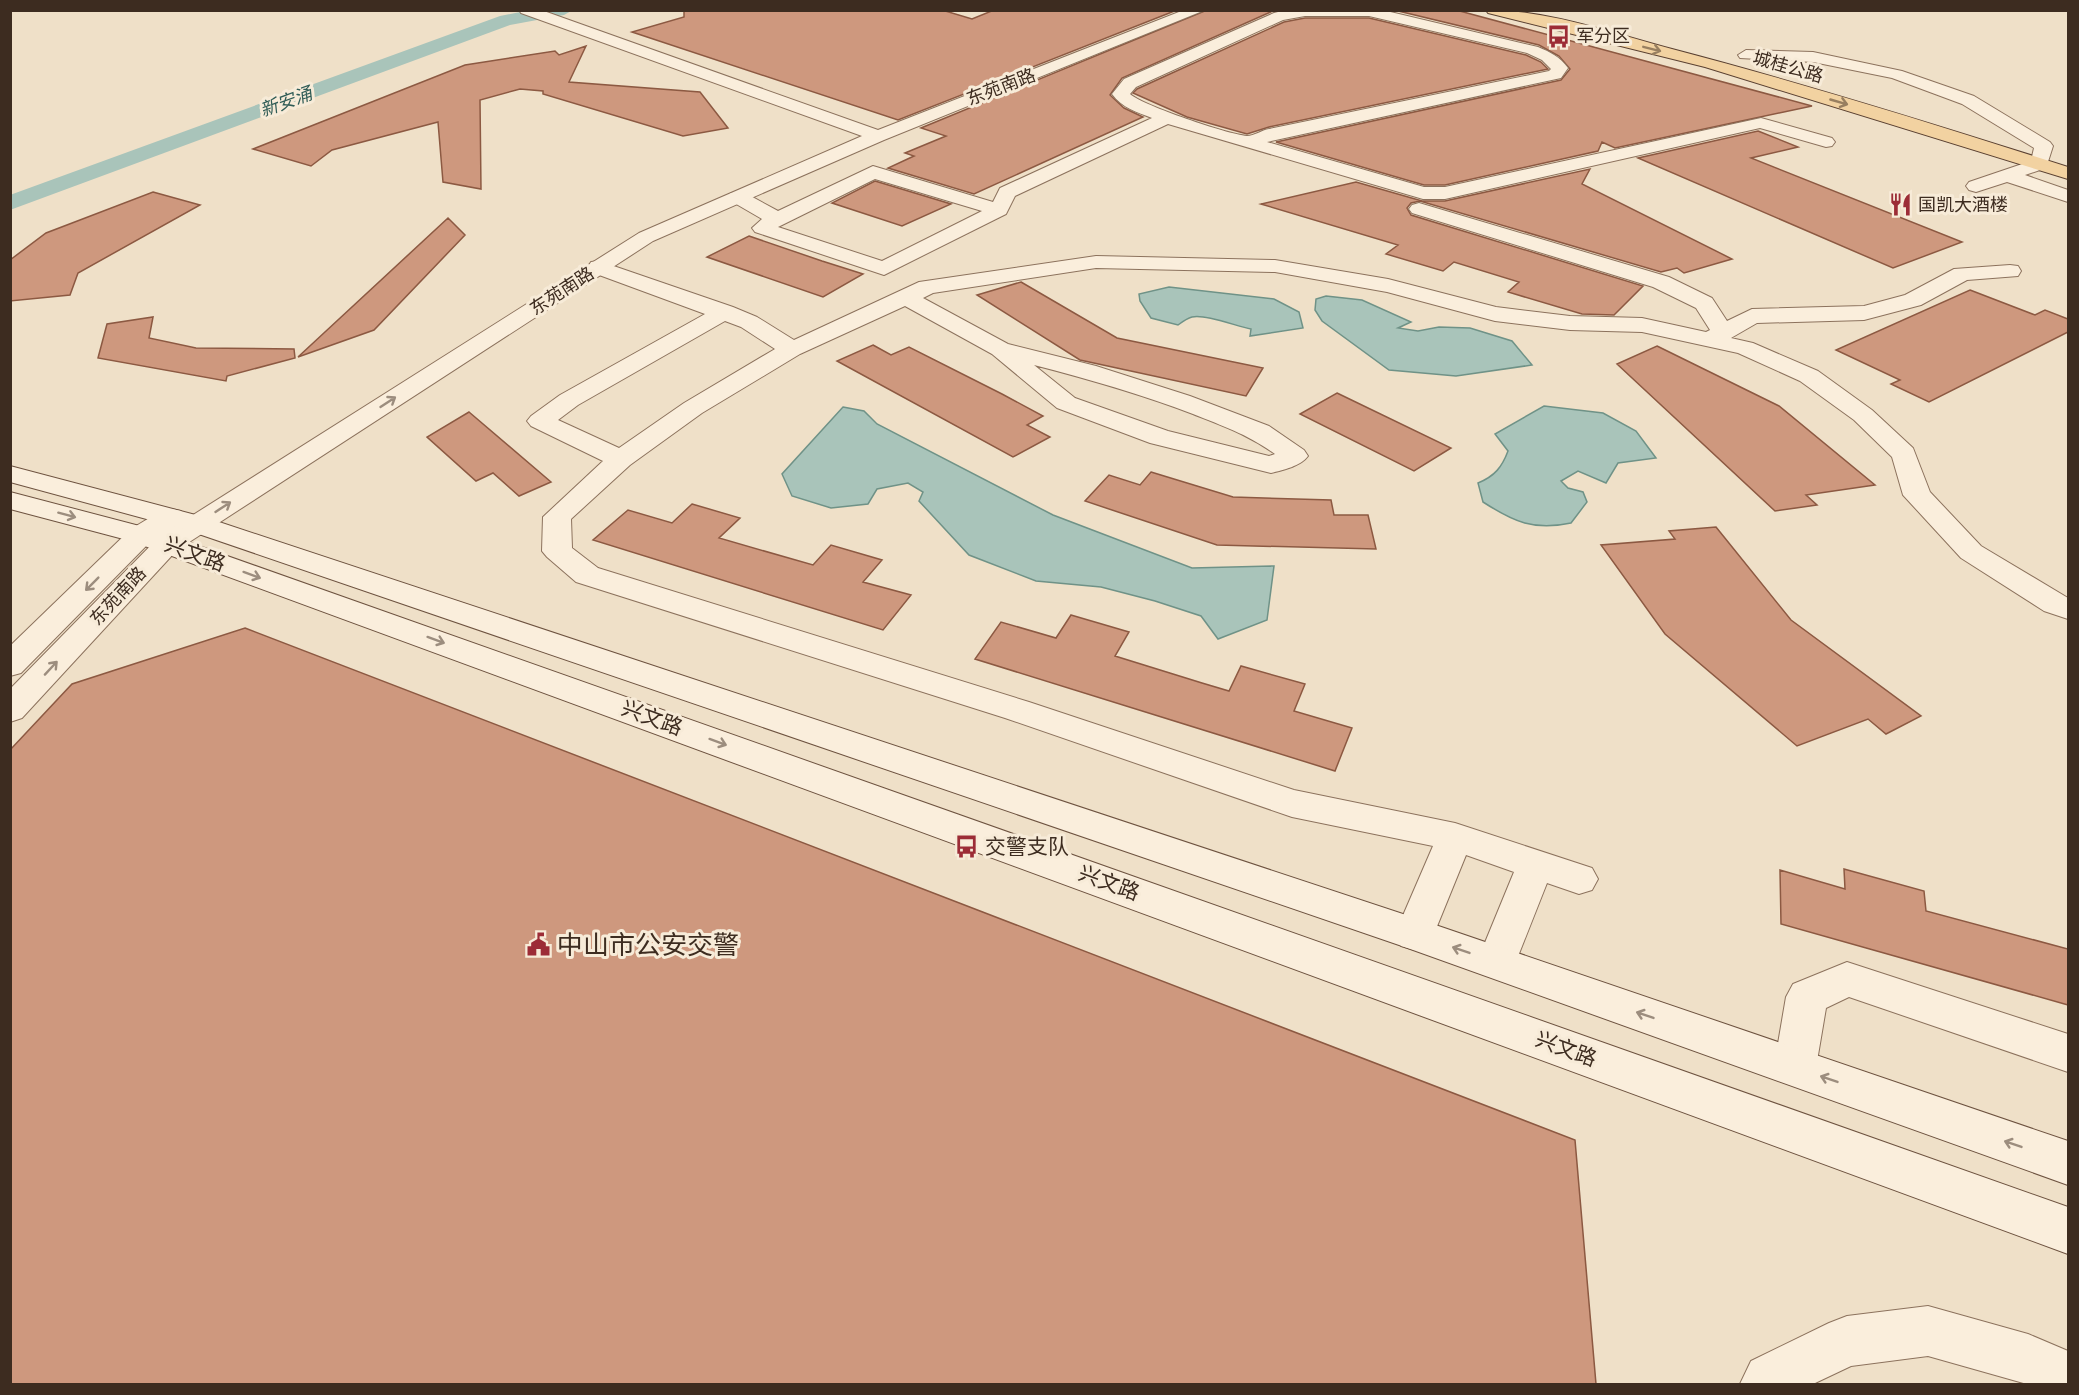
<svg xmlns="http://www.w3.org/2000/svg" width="2079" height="1395" font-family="'Zilla Slab','Noto Sans SC',serif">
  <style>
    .water { fill: #a9c4ba; stroke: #6f9287; stroke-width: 1.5 }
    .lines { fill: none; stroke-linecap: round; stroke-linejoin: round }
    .canal { fill: #a9c4ba; fill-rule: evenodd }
    .building { fill: #ce987e; stroke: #8c5942; stroke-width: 1.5 }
    .minor-casing { stroke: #8c725d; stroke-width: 2 }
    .tertiary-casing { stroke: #8c725d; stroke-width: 2 }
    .secondary-casing { stroke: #6e5340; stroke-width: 2 }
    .primary-casing { stroke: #5a4031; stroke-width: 2 }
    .minor { fill: #faeedc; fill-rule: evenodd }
    .tertiary { fill: #faeedc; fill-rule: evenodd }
    .secondary { fill: #faeedc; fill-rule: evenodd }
    .primary { fill: #f2d2a1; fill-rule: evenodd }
    .oneway { stroke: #987f60 }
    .oneway2 { stroke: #9c8d7e }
    .labels { text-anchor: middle; stroke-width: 6; stroke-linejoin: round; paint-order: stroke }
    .far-poi-label { font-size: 18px; fill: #3d2c20; stroke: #f7ebd8; text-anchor: start }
    .far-street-label { font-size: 18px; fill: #3d2c20; stroke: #f7ebd8 }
    .far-water-label { font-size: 18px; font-style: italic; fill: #305c56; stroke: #f7ebd8 }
    .street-label { font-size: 21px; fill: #3d2c20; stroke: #f7ebd8 }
    .poi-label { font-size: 21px; fill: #3d2c20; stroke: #f7ebd8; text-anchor: start }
    .near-poi-label { font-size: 26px; fill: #3d2c20; stroke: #f7ebd8; text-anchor: start }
  </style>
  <rect width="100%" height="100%" fill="#efe0c8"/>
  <path class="water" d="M1169,287L1274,299L1299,312L1303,328L1250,336L1251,329C1236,326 1205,314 1192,317C1188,318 1182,322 1178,325L1151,318L1140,301L1139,294Z
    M1326,296L1362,300L1411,322L1398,328L1418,331L1439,327L1470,328L1512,341L1532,365L1456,376L1389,370L1322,321L1315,310L1316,299Z
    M1544,406L1603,413L1636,431L1656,458L1618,463L1606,483L1578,471L1561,481L1568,488L1583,492L1587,502L1571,523C1534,531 1514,522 1483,502L1478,483C1495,476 1502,467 1508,451L1495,434Z
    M843,407L864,411L877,424L1053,515L1192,568L1274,566L1267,620L1218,639L1201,616L1155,601L1101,587L1036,581L969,555L919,501L923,492L908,483L877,489L868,504L831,508L792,496L782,474Z"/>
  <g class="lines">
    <path class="canal" d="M530,10H573L564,15L510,25L10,210V195L500,16Z"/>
  </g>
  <path class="building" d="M684,10H942L972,19L994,10H1177L898,120L632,32L684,17Z
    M1207,10H1275L1122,78L1110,95L1124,108L1143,117L974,194L888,168L914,156L905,153L946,136L921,128Z
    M1394,10H1456L1812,106L1615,148L1602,142L1598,151L1445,185H1424L1276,142L1561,80L1570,69L1559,56L1539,45Z
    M1305,18H1369L1526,55L1541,62L1548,69L1269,127L1247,134L1187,117L1133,93L1137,89L1284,22Z
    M586,46L569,82L700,92L728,128L683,136L543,94V91L520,89L480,100L481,189L443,182L438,122L332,150L311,166L253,149L465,65L555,51L559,55Z
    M1758,131L1798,147L1751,158L1962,242L1893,268L1638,158Z
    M1590,169L1582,184L1732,259L1684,273L1677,268L1661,272L1420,201L1411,203L1407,208L1411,215L1643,286L1614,315L1582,314L1508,292L1519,282L1454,262L1443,271L1386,254L1398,245L1261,204L1356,182L1422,201H1445Z
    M875,181L951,204L902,226L832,203Z
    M153,192L200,205L78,273L70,295L10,301V260L46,233Z
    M448,218L465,235L374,330L298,357Z
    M749,236L822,261L863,274L823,297L707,257Z
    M1021,282L1117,338L1263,368L1246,396L1080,360L977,295Z
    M1970,290L2035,315L2045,310L2068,319V332L1929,402L1891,384L1900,380L1836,350Z
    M153,317L149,338L196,348L294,349L295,358L227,376L226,381L98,358L107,324Z
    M873,345L891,355L909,347L1002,394L1043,416L1027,425L1050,437L1013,457L837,361Z
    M1657,346L1779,406L1875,485L1806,495L1817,505L1775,511L1617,364Z
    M1337,393L1451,448L1414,471L1300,414Z
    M469,412L551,482L519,496L493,473L476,481L427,437Z
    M1151,472L1233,497L1331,500L1334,515H1368L1376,549L1217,545L1085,501L1109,475L1140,485Z
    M692,504L740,518L719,538L813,565L831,545L882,560L863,582L911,595L883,630L593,540L628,510L672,523Z
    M1716,527L1791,620L1921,716L1886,734L1868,719L1797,746L1665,634L1601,545L1675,539L1669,531Z
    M1071,615L1129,632L1115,656L1202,683L1229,691L1241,666L1305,684L1294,711L1352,728L1335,771L975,659L1001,622L1056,638Z
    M245,628L1575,1140L1596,1384H10V750L72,684Z
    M1844,869L1924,891L1926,911L2068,949V1005L1781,924L1780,870L1845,889Z"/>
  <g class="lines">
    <defs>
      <path id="minor" d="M1286,10H1382L1538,47C1550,52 1560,57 1568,68L1561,78L1267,142L1424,187H1445L1761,118L1832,138L1835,142L1832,146L1826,147L1760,128L1445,199H1423L1168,124L1015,196L1006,214L884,275L755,232L752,228L762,219L731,201L728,197L731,193H745L778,211L873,166L993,202L1000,188L1152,118C1137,112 1122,108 1112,94L1124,79L1274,13ZM1305,16H1369L1527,53L1542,60L1551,69L1549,71L1269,129C1262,130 1254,136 1247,136C1227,134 1144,106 1130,94L1136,87L1283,20ZM875,179L982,211L882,261L778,227Z
        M1746,50L1813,52L1902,71L1974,96L2050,142L2053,146L2046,168L2025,175L2068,190V202L2007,182L1976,192L1969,190L1966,186L1969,182L2031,161L2034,148L1962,104L1892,78L1813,62L1740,58L1738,55Z
        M1419,203L1669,277L1712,298L1727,321L1752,309L1864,306L1905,295L1954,269L2010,265L2018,266L2021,271L2018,276L1967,280L1921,305L1864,320L1757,323L1731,338L1753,343L1818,371L1872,410L1913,448L1930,492L1981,546L2068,598V619L2044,611L1961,558L1903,495L1892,457L1854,420L1800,381L1738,353L1642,332L1570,330L1495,321L1387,292L1275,272L1096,268L933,293L923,298L1008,344L1096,366L1190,396L1269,426L1304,450L1308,456C1301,466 1283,470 1271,473L1150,443L1057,408L992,354L905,306L800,354L702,413L630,465L571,519L572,548L598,568L1029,702L1294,790L1455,823L1592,868L1598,879L1592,890L1579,894L1547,883L1511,974L1497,979L1483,974L1477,962L1514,872L1466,855L1429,946L1415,950L1401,946L1395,934L1433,846L1292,817L1005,718L576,582L547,557L542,551L543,517L603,461L531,426L527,421L531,416L560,395L705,314L591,272L588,267L591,262L599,261L733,307L757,317L794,340L919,282L1096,256L1275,260L1388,279L1496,307L1570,316L1642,318L1706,332L1710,330L1696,308L1653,287L1412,213L1409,209L1412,205ZM725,321L741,327L775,349L684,403L619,448L558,420L578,405ZM1034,365C1088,379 1141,394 1193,414C1225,427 1247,434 1275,454L1269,456L1168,431L1075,398Z
        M1847,962L2068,1034V1072L1849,997L1826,1008L1816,1067L1810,1081L1795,1086L1780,1081L1774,1067L1786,997L1793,984Z
        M1928,1306L2028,1334L2068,1351V1384H2027L1928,1356L1851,1366L1813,1384H1740L1751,1361L1829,1323L1847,1316Z"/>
      <path id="tertiary" d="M519,10H541L878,130L1184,10H1205L884,140L653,241L177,550L22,718L10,722V689L161,535L151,541L21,673L10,676V646L131,529L161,511L171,509L181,511L185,517L182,522L639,233L862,136L521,13Z"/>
      <path id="secondary" d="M10,466L207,518L1415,918L2068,1141V1185L1402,946L187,530L10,482Z
        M10,492L151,529L2068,1207V1254L131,541L10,509Z"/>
      <path id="primary" d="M1486,10C1548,10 1612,33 1672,49C1806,84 1937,125 2068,167V179L1705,67L1488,13Z"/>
    </defs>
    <use href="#minor" class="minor-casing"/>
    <use href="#tertiary" class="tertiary-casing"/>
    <use href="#secondary" class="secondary-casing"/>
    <use href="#primary" class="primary-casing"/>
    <use href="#minor" class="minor"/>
    <use href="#tertiary" class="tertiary"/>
    <use href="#secondary" class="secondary"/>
    <use href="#primary" class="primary"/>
  </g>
  <defs><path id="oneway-shaft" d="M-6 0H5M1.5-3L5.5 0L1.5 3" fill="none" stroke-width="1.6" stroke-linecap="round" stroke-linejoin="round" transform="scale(1.5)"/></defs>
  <g class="oneway">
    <use href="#oneway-shaft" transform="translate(1652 49) rotate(14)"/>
    <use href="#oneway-shaft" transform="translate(1839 102) rotate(16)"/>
  </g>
  <g class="oneway2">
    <use href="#oneway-shaft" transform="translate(388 402) rotate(-33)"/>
    <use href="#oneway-shaft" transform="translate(223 507) rotate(-33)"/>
    <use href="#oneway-shaft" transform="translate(67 515) rotate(15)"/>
    <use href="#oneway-shaft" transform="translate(252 575) rotate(20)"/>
    <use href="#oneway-shaft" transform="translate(92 584) rotate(135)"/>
    <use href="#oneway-shaft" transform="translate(436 640) rotate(20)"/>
    <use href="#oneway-shaft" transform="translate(51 668) rotate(-47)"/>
    <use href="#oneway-shaft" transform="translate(718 742) rotate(20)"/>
    <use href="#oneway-shaft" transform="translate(1461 950) rotate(-161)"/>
    <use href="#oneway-shaft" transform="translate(1645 1015) rotate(-161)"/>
    <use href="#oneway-shaft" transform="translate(1829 1079) rotate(-161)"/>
    <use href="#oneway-shaft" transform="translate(2013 1144) rotate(-161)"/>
  </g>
  <defs>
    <symbol id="bus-bare" viewBox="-9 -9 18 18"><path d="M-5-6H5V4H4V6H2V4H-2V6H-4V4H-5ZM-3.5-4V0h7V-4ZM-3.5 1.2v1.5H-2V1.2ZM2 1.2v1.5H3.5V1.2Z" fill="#9c2c36" stroke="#f7ebd8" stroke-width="2.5" paint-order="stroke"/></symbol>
    <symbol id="restaurant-bare" viewBox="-9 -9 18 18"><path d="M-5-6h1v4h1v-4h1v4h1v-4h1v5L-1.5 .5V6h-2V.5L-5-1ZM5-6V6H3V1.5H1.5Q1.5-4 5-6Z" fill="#9c2c36" stroke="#f7ebd8" stroke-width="2.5" paint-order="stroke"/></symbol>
    <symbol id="civic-bare" viewBox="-9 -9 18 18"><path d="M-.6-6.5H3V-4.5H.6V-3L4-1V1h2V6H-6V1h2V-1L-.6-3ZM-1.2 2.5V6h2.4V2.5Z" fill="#9c2c36" stroke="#f7ebd8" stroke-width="2.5" paint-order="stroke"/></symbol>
  </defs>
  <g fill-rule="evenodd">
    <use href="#bus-bare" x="1542" y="20" width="33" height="33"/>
    <use href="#restaurant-bare" x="1884" y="188" width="33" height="33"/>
    <use href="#bus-bare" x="950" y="830" width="33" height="33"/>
    <use href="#civic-bare" x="522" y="928" width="33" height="33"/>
  </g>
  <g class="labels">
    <g class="far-poi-label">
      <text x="1576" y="42">军分区</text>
      <text x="1918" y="211">国凯大酒楼</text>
    </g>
    <g class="far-street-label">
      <text transform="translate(1788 67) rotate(16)" y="6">城桂公路</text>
      <text transform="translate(1001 87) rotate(-21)" y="6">东苑南路</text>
      <text transform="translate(562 291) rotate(-33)" y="6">东苑南路</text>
      <text transform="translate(118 596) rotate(-47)" y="6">东苑南路</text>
    </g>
    <g class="far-water-label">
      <text transform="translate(286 102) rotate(-20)" y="6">新安涌</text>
    </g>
    <g class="street-label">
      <text transform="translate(195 554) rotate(20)" y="7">兴文路</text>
      <text transform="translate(652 718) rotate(20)" y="7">兴文路</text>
      <text transform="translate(1109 883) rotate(20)" y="7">兴文路</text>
      <text transform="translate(1566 1049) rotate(20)" y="7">兴文路</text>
    </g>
    <g class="poi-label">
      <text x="985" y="854">交警支队</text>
    </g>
    <g class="near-poi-label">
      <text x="557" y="954">中山市公安交警</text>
    </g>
  </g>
  <rect width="2079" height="1395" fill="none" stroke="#3d2c20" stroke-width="24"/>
</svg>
